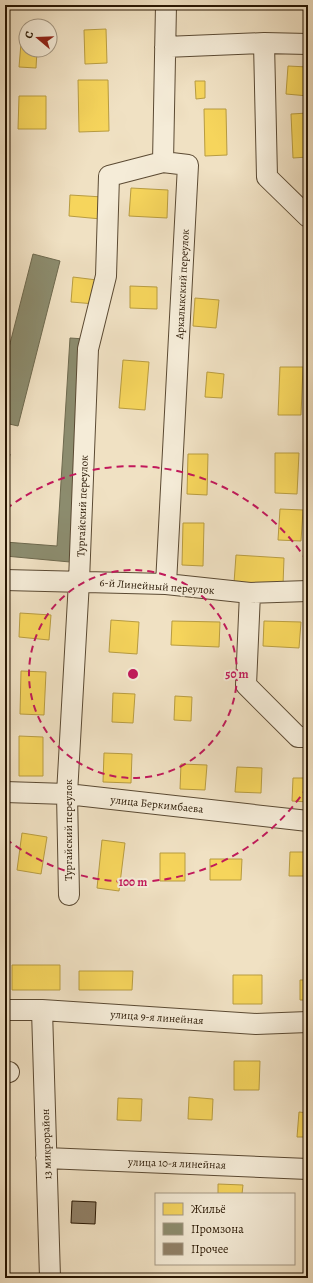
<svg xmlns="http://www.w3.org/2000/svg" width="313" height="1283" font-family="Alegreya,serif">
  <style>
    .homes { fill: #f6d55c; stroke: #b89c41 }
    .industry { fill: #8c8c6e; stroke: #6e694e }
    .building { fill: #908067; stroke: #291703 }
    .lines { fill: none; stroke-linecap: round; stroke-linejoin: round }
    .minor-casing { stroke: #5b4a33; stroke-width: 22 }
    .minor { stroke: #f5ecd8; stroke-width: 20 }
    .ring { fill: none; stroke: #c2185b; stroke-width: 2; stroke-dasharray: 7 5 }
    .labels { text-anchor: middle; stroke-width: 4; stroke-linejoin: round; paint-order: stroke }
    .street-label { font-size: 11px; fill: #291703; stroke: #f5ecd8 }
    .centre { fill: #c2185b; stroke: #f5ecd8; stroke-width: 2 }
    .ring-label { font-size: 12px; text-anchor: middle; font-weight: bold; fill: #c2185b; stroke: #f5ecd8; stroke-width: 4; stroke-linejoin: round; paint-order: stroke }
  </style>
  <rect width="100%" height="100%" fill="#f0e1c3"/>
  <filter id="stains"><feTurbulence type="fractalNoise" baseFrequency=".005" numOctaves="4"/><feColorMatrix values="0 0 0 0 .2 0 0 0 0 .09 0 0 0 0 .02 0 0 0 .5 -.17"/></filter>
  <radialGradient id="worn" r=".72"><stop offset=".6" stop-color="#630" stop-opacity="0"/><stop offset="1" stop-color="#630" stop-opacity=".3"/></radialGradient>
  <path class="homes" d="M106,29L107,63L85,64L84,30Z
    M21,43H26V50H37L36,68L19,67Z
    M288,66L308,67V96L286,94Z
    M78,80H108L109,131L79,132Z
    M195,81H205V98L196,99Z
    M19,96H46V129H18Z
    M204,109H226L227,155L205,156Z
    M308,113V157L293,158L291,114Z
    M131,188L168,190L167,218L129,216Z
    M70,195L103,197L101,219L69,216Z
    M73,277L97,280L95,304L71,302Z
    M130,286L157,287V309L130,308Z
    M195,298L219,300L216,328L193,326Z
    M123,360L149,362L145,410L119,408Z
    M280,367H303L301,415H278Z
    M207,372L224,374L222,398L205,397Z
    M275,453H299L297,494L275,493Z
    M188,454H208L207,495L187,494Z
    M280,509L303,510L301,541L278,540Z
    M183,523H204L203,566L182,565Z
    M236,555L284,558L283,585L234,583Z
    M20,613L51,615L49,640L19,637Z
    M111,620L139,622L137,654L109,652Z
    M172,621L220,622L219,647L171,645Z
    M264,621L301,622L299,648L263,646Z
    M21,671L46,672L44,715L20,714Z
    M113,693L135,694L133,723L112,722Z
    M175,696L192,697L191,721L174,720Z
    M19,736L43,737V776H19Z
    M104,753L132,754L131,783L103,782Z
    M181,764L207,765L205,790L180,789Z
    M237,767L262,768L261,793L235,792Z
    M293,778H308V802L292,801Z
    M22,833L47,837L41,874L17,870Z
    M102,840L125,843L119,891L97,888Z
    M290,852H308V876H289Z
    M160,853H185V881H160Z
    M210,859H242L241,880H210Z
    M12,965H60V990H12Z
    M79,971H133L132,990H79Z
    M233,975H262V1004H233Z
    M300,980H308V1000H300Z
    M234,1061H260L259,1090H234Z
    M189,1097L213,1099L212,1120L188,1119Z
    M118,1098L142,1099L141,1121L117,1120Z
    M299,1112L308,1113V1137H297Z
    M218,1184L243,1185L242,1194H218Z"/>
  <path class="industry" d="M33,254L60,261L18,426L5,423V363Z
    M70,338L85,339L70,562L5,556V542L57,546Z
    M5,453L10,454L5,483Z"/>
  <path class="building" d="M72,1201L96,1202L95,1224L71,1223Z"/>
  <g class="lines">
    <defs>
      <path id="minor" d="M166,5L163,162L188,165L166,584
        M308,44L264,43L267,177L308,217
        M165,47L264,43
        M5,580L166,584L250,593L308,591
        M250,593L246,685L298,737H308
        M5,792L67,794L308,821
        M69,895L67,794L79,581L88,349L106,276L109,176L163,162
        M5,1010H42L256,1024L308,1022
        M42,1010L50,1278
        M5,1073L9,1072
        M46,1158L308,1169"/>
    </defs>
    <use href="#minor" class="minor-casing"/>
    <use href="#minor" class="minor"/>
  </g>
  <g class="ring">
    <circle cx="133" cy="674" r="104"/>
    <path d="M307 787A208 208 0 0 1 6 839M6 509A208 208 0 0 1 307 561"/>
  </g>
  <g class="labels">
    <g class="street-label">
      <text transform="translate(182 284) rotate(-87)" y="4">Аркалыкский переулок</text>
      <text transform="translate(82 506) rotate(-88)" y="4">Тургайский переулок</text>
      <text transform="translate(157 586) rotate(4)" y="4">6-й Линейный переулок</text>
      <text transform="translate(157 804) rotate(6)" y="4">улица Беркимбаева</text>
      <text transform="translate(68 830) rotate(-90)" y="4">Тургайский переулок</text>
      <text transform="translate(157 1017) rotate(4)" y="4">улица 9-я линейная</text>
      <text transform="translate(46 1144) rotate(-92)" y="4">13 микрорайон</text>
      <text transform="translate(177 1163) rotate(2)" y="4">улица 10-я линейная</text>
    </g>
  </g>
  <circle cx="133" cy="674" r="6" class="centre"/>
  <g class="ring-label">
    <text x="237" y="678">50 m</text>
    <text x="133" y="886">100 m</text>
  </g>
  <rect width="313" height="1283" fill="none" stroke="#f0e1c3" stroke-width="20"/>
  <rect x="6" y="6" width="301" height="1271" fill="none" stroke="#291703" stroke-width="2"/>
  <rect x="10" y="10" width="293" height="1263" fill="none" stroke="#291703"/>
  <rect x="155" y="1193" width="140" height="72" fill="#f5ecd8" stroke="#a39783"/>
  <rect x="163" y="1203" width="20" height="12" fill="#f6d55c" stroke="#a39783"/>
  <text x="191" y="1213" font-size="12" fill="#291703">Жильё</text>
  <rect x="163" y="1223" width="20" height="12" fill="#8c8c6e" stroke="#a39783"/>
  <text x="191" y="1233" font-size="12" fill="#291703">Промзона</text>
  <rect x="163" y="1243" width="20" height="12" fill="#908067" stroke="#a39783"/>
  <text x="191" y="1253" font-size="12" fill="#291703">Прочее</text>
  <g transform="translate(38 38) rotate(289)"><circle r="19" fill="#f5ecd8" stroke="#a39783"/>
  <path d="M0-3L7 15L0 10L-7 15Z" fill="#8f2418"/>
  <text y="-6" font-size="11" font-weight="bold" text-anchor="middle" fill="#291703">С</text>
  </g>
  <rect width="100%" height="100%" filter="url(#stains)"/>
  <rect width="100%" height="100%" fill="url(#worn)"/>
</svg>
